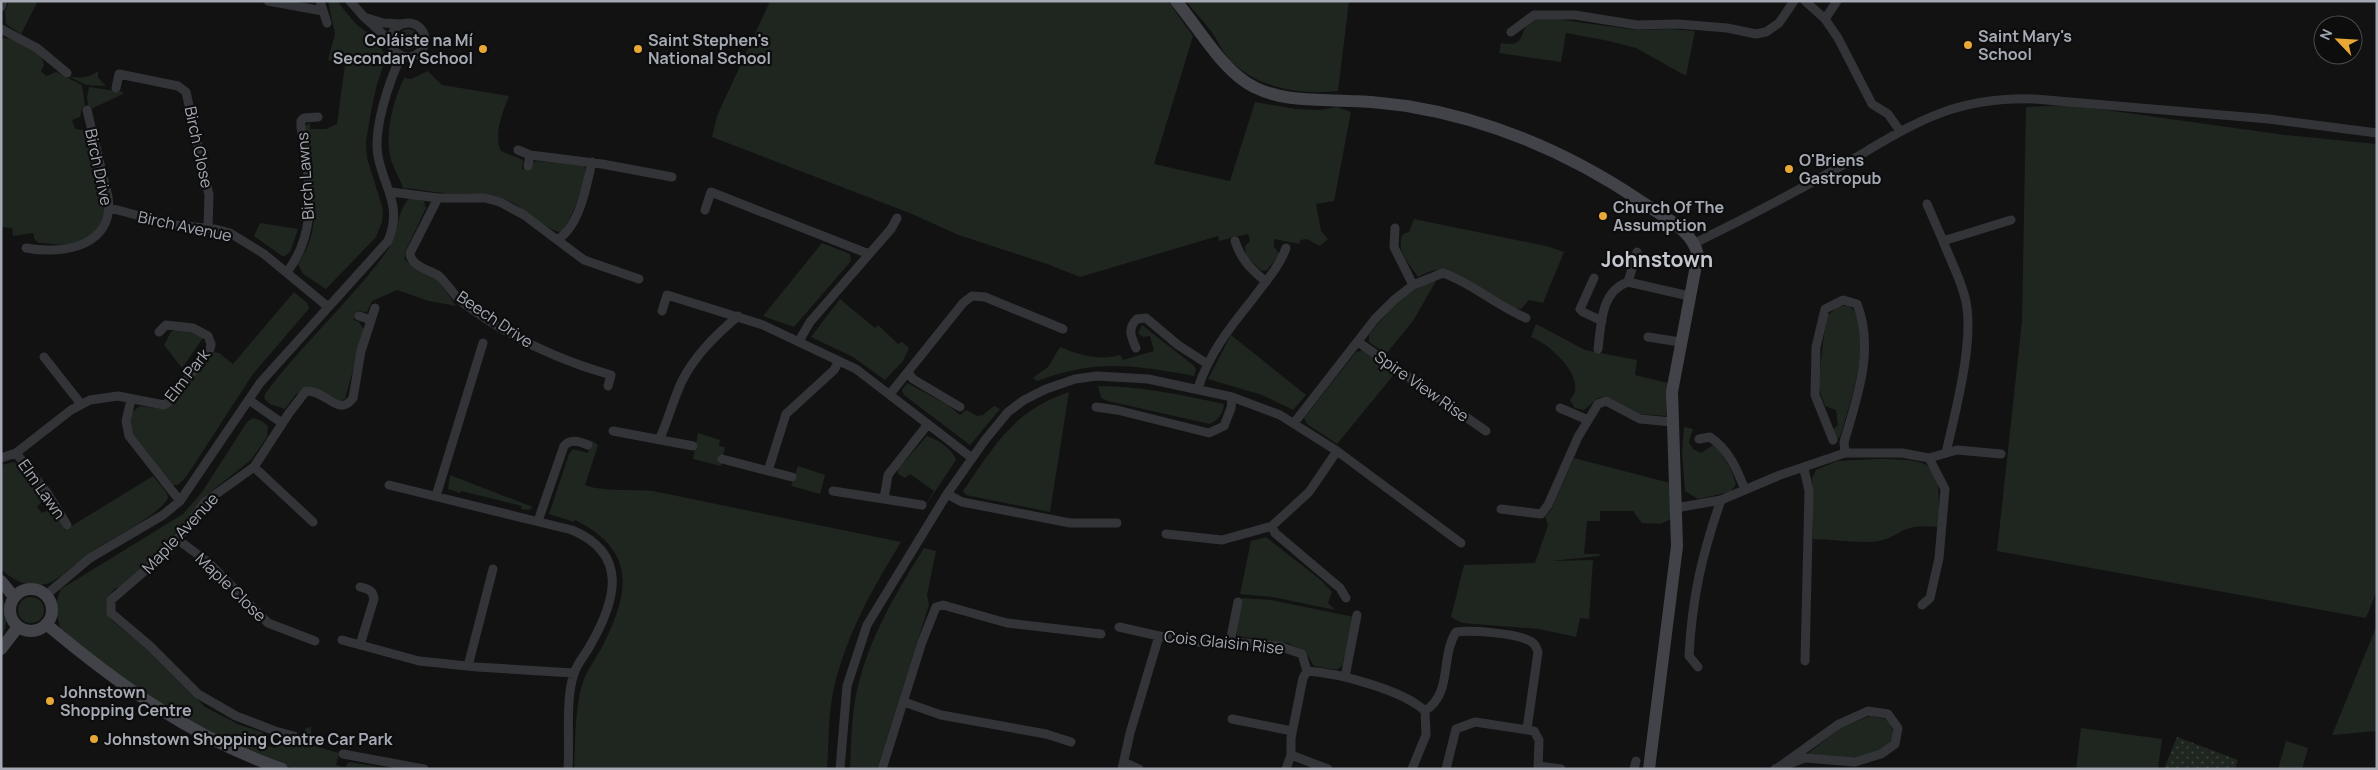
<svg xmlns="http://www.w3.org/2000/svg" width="2378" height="770" font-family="Manrope,sans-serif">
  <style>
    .green { fill: #1e261f }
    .garden { fill: url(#garden-dots) }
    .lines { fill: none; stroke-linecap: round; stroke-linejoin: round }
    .street { stroke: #333438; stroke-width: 9 }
    .secondary { stroke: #414348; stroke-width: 12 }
    .poi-dot { fill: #e7a836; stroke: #0d0d0e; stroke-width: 2 }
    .labels { text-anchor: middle; stroke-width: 4.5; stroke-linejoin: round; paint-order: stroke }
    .poi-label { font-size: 16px; font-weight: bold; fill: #a4a9b3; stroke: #0d0d0e; text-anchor: start }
    .street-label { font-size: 16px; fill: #a4a9b3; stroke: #0d0d0e }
    .district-label { font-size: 21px; font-weight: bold; fill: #c5c8cf; stroke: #0d0d0e }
  </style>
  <defs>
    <pattern id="garden-dots" width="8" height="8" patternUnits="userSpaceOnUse" patternTransform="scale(1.25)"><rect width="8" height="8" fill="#1e261f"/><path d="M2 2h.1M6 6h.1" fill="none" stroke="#3c433d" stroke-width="1.8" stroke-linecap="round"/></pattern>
  </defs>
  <rect width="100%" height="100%" fill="#121213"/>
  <path class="green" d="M9,1H38L21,34L6,24L5,12Z
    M328,1H337L355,23L377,41L385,55V60L377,84L371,111L366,142L367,158L383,209L382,222L376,237L326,289L303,274L298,264C302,256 308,248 310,239C320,209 311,157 305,126L310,123V129H326L337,124L345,65L328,60L335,34Z
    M770,1H1168L1193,36L1154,164L1230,181L1255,102L1296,109L1320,110L1337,107L1351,112L1334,201L1316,204L1321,231L1328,239L1320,246L1307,239L1300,240V244L1274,239V247L1280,254L1267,270L1262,271L1246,257L1245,246L1250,241L1248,234L1219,241L1218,236L1080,277L1047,264L956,234L912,214L712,137L717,116Z
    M1186,1H1349L1338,91C1302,95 1260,89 1233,63C1224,55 1218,41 1211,31C1203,21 1194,11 1186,1Z
    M1548,18L1636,30L1671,29L1695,31L1686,76L1636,48L1609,41L1566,33L1561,62L1499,53L1501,43C1526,47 1517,37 1529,23C1534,18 1542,18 1548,18Z
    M398 39a10 10 0 1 1 20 0a10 10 0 1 1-20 0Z
    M3,38C15,38 43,51 44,65L41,71L46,76L56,72L82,85L85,106L82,108L80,117L72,120L75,129L84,130L88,133C98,169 127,235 70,244C60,246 49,243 39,243L35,240L33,233L13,236L12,228L1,227V39Z
    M98,71V78L106,86L86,85L68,76C79,79 89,78 98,71Z
    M428,71L442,85L509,96C503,112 493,134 501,151L523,160L522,169H530L532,164L536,161L584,165C590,177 570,220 562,232C550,233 523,207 509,201C488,192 468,194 445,193C431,192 417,189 403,188C400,178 392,167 390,155C385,131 394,99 404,78L411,79Z
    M89,87L123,92V94L91,109L88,106L87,97Z
    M2070,105L2285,135L2377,144V590L2366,618L1997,551L2022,321L2026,107Z
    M414,198L424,201L426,208L405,252V260L413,267L437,279L456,306L429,301L397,290L372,301L367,312L357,311L354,320L359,322L364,330L345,399L339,401L323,391L311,387L296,394L285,409L270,404L264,398L265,394C301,345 350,302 387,251C398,237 397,209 409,199Z
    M1414,219L1546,246L1564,252L1543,303L1529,300L1521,309L1512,308C1498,300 1456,271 1444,270C1435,269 1426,273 1418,277C1409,263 1395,250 1403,234L1409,232Z
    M260,223L298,229L290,252L285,256H282L254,236Z
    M822,243L850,254L851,261L794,327L763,316Z
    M1436,281L1413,321L1386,354L1369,342V334C1388,313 1407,287 1436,281Z
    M294,292L307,303L309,308L307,311L253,374L186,477L178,485H173L133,434L130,423L132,412L140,406L163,409L213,352L219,353L233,364Z
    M840,299L875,328L878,325L898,344L902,342L909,348L903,361L885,380L853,357L811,337Z
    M1847,305C1879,322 1848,410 1840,437L1836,439L1832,430L1838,425L1836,410L1825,406L1818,386L1826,317L1837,307Z
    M1536,324L1585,350L1637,360L1635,375L1668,383L1666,416L1640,414L1606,396L1598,398L1584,410L1575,408L1570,400C1590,380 1549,343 1531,337Z
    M1142,325L1193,365L1196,369L1194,376C1132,365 1097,359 1037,381L1033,378L1048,367L1060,347C1078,355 1101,361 1120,355L1123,360L1154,351L1150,336L1143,337L1138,333Z
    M176,330L194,333L203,338L182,368L164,345L171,332Z
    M1231,335L1306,395L1293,410L1262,395L1208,379Z
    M1364,350L1396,372L1337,444L1307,424L1304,418L1356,352Z
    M907,383L948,405L960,415L966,410L977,416L983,415L994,406L1000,409L970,445L904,395L902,390Z
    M1098,386C1140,386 1183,395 1224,404C1223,414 1218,420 1210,424L1108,401L1101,398Z
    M1069,392L1050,512L966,495L963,491C995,445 1013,411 1069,392Z
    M253,418L262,421L268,426L267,437L251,460L203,498L161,552L126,584L114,589L106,602L111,620L153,653L205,707L240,725L262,732L266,736L267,746L275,748L284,739C297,740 301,740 306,728L311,727V745L339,753L336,765L345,767L349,762L392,769H294L267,759L163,708L62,632C56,617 54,604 61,589L183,514L202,492L247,422Z
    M1684,427L1693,429L1689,442L1693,449L1701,453L1713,445C1724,454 1733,471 1736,485L1730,492L1698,499L1685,491L1682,452Z
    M698,433L720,440L719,446L725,447L721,466L693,459Z
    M927,436C937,439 953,449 956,460L920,514L934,491L910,474L905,478L898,474V469Z
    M591,440L598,445L585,485C602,492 633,489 653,491L901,542C873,588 846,635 834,688C828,714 829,742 827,769H574C576,738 574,702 586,674C591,665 597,656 602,647C630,592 637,551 575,520L574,522L549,514L569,454L573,449L588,453Z
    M1574,458L1670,483L1672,519L1660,524L1642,523L1633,511H1600V521H1587L1584,554H1600L1599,556L1551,561L1593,560L1589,619L1580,618L1576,637L1539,629L1462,623L1451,617L1464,565L1535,563L1548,525L1545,516L1551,510Z
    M1875,459C1939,459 1940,463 1939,527C1927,526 1915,525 1904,530C1896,534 1889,539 1879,541C1859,544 1834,539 1813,539L1812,478L1816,470L1837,461Z
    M14,462L21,465L43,495L44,499L37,507L42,513L51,509L53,511L65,530L153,476L167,493L168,498C158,517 106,541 87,555C74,564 61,579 46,584C29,588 13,581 1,569V465Z
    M798,466L825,475L820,494L791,486Z
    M450,475L533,507L529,510L521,509L522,506L461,491L460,493L448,489Z
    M1266,537L1322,581L1332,592L1328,603L1335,610L1273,597L1240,594L1251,541Z
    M924,548L936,551L927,595L929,605L877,769H850C851,749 851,728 854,708C861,651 894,596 924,548Z
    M1,591C6,608 10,622 1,638Z
    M18 610a13 13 0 1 1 26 0a13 13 0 1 1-26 0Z
    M1242,598L1271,600L1354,617L1342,666L1337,670L1314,666L1305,651L1288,643L1237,636L1236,632Z
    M2377,625V731L2332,735Z
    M1870,716L1887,719C1905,742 1879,753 1858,757C1842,760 1822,755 1807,754L1842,727Z
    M2081,728L2162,739L2158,769H2076Z
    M2286,741L2308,748L2302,769H2278Z"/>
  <path class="garden" d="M2177,737L2238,760L2235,769H2164Z"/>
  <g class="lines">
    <path class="street" d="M268,1L323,11
      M320,1L327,23
      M350,1L364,17
      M1805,1L1825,19L1838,38L1872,104L1888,114L1900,131
      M1,7L3,1
      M1825,19L1837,1
      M391 40a17 17 0 1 1 34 0a17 17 0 1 1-34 0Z
      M1,29L37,48L67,73
      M1511,32L1534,15H1575L1637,25L1678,24L1727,28L1756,34L1766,32L1779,23L1794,1
      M391,45L386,37L364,17L383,23L401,24
      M116,88L119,74L178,86L186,92L209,195L208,228
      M518,150L530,155L602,164L672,177
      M528,166L530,155
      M391,192L438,198H485L500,202L524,215L584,260L639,279
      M438,198L410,253C410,266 430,270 439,276C448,284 453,295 462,302C507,336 558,360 611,375L608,386
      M1927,204L1943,241
      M110,208L174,225L215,229L230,233L264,254L327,306
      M705,210L711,192L869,254
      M1395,228L1394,247L1413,285
      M557,240C580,226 586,187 592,162
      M1235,241C1241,260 1251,269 1266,282
      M1695,243C1740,221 1784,198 1827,174C1903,132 1942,96 2035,99L2269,119L2377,133
      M26,248C64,255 115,246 108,197L87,110
      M287,272C314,237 311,198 306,156C305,144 300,133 301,121L304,118L318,117
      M1594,278L1580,309L1583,312L1602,321
      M1628,282L1637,252
      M662,311L667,295L763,325L856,369L972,458
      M359,316L371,320
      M1648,337L1680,342
      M799,341L810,322L891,229L897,218
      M1358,342L1486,431
      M1136,348C1131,337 1127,328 1137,319L1146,318L1178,345L1206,363
      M1598,349C1601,324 1601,291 1628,282L1689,296
      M44,357L81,404
      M908,373L913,379L960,407
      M1198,388C1209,354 1230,327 1252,300C1264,283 1279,268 1286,248
      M890,394L963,303L972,296L985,297L1063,329
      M131,400L126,421L129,436L180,501
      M249,400L282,423
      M1096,407L1117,410L1209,433L1224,426L1231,408L1232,397L1280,415L1337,451L1309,492L1272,526L1222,540L1166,534
      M1560,408L1588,420
      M1294,423L1375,319L1394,300L1413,285L1443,273C1472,283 1497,306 1526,318
      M613,431L693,446
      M1699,439L1710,437C1729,450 1737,469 1745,490
      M659,440C668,421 673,400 682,381C695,355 717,334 738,316
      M1833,440L1815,395L1816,347L1825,309L1843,300L1857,304C1875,349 1857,398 1844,442L1845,453
      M1337,451L1461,543
      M16,453L48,494L67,525
      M1946,453C1955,412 1977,334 1964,294C1959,276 1950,259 1943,241L2011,220
      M1,458L16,453L71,410L90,400L118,396L164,405L170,401L210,349L211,344L208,336L193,328L166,325L159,332
      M722,459L792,477
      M254,467L313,522
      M1804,469L1809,491L1805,661
      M768,471L786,414L834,370L839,361
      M389,485L572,530C629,554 616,600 591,644C586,654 577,663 574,674C565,698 570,741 568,769
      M833,491L922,505
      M947,494L962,502L1070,523H1117
      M436,496L483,343
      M884,499L888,475L928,424
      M1676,508L1721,500L1780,475L1845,453H1902L1929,458L1957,450L2001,454
      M1501,509L1541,514L1548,505L1578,437L1598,404L1606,401L1640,419L1672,422
      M538,521L564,446C571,438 580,442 588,445
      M1272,526L1275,533L1340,588L1346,598
      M177,539L209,563L268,623L315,641
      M360,587C368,589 373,590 374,599L360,645
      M46,595L90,558L163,515L180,501L260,383L388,241C403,205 384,189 378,156C373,128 389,82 401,56
      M1922,605L1930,598L1939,558L1945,489L1929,458
      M1119,627L1159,636L1218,645L1234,642L1279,646L1302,654L1307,671C1338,673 1403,690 1425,711L1426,735L1412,769
      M342,640L419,661L477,667L574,673
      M1230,642L1238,602
      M468,666L493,569
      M1698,667L1689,656C1692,598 1702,554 1721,500
      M1345,677L1357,615
      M904,702L941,715L1046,734L1071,742
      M1425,711C1453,693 1440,657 1456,632C1472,630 1513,633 1528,640C1534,642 1536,646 1538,652L1527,729
      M1232,719L1292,731
      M294,736L275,731L236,716L198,694L149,645L111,613V600L170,549L205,502L254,467L289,413L306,391C326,390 339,418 353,398L361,351L375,308
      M343,754L424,769
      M1291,755L1328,769
      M1124,762L1139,769
      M1539,766L1561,769
      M840,769L847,686L867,625L947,494L985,440L1008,412L1024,400L1046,389L1075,379L1097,376L1148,379L1232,397
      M882,769L922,642L936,607L943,605L1007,623L1101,634
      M1122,769L1130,733L1159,636
      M1286,769L1291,755V738L1303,678L1307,671
      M1446,769L1456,729L1475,722L1534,731L1539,740L1538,769
      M1634,769L1636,761
      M1775,769L1805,758L1855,762L1881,754L1895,744L1898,728L1888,714L1868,711L1839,724L1779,767"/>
    <path class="secondary" d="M1176,1C1199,28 1223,72 1254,87C1283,102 1318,99 1350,101C1369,101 1388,104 1407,106C1493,120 1571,154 1642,202C1663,217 1692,229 1698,255L1672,392L1677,546L1649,769
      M1,581L14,597
      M10 610a21 21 0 1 1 42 0a21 21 0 1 1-42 0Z
      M46,624C119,685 191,737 282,769
      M1,649L18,627"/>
  </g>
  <g class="poi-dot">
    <circle cx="1968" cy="45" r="5"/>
    <circle cx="483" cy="49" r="5"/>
    <circle cx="638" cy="49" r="5"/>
    <circle cx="1789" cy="169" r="5"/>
    <circle cx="1603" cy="216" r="5"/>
    <circle cx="50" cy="701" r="5"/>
    <circle cx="94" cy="739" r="5"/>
  </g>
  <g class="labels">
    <g class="poi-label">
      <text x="1978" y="42">Saint Mary's<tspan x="1978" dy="18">School</tspan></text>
      <text x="473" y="46" text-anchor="end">Coláiste na Mí<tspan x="473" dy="18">Secondary School</tspan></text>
      <text x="648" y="46">Saint Stephen's<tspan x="648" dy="18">National School</tspan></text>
      <text x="1799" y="166">O'Briens<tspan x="1799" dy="18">Gastropub</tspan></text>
      <text x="1613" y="213">Church Of The<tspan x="1613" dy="18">Assumption</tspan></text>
      <text x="60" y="698">Johnstown<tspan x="60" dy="18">Shopping Centre</tspan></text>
      <text x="104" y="745">Johnstown Shopping Centre Car Park</text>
    </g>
    <g class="street-label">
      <text transform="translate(199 147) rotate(78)" y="6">Birch Close</text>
      <text transform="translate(99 167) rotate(78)" y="6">Birch Drive</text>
      <text transform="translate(305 176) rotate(-94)" y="6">Birch Lawns</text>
      <text transform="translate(185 226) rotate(12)" y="6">Birch Avenue</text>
      <text transform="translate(495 319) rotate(34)" y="6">Beech Drive</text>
      <text transform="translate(187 375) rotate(-52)" y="6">Elm Park</text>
      <text transform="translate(1422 386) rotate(35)" y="6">Spire View Rise</text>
      <text transform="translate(42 489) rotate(55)" y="6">Elm Lawn</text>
      <text transform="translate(180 533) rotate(-47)" y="6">Maple Avenue</text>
      <text transform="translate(231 587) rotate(44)" y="6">Maple Close</text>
      <text transform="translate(1224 642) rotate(6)" y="6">Cois Glaisin Rise</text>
    </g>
    <g class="district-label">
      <text x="1657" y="267">Johnstown</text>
    </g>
  </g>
  <rect width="2378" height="770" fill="none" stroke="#a4a9b3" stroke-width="5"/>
  <g transform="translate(2338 40) rotate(295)"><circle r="24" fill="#0d0d0e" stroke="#494b50"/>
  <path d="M0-4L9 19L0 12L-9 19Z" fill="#e7a836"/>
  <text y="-8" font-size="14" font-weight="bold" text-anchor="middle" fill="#a4a9b3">N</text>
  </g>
</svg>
